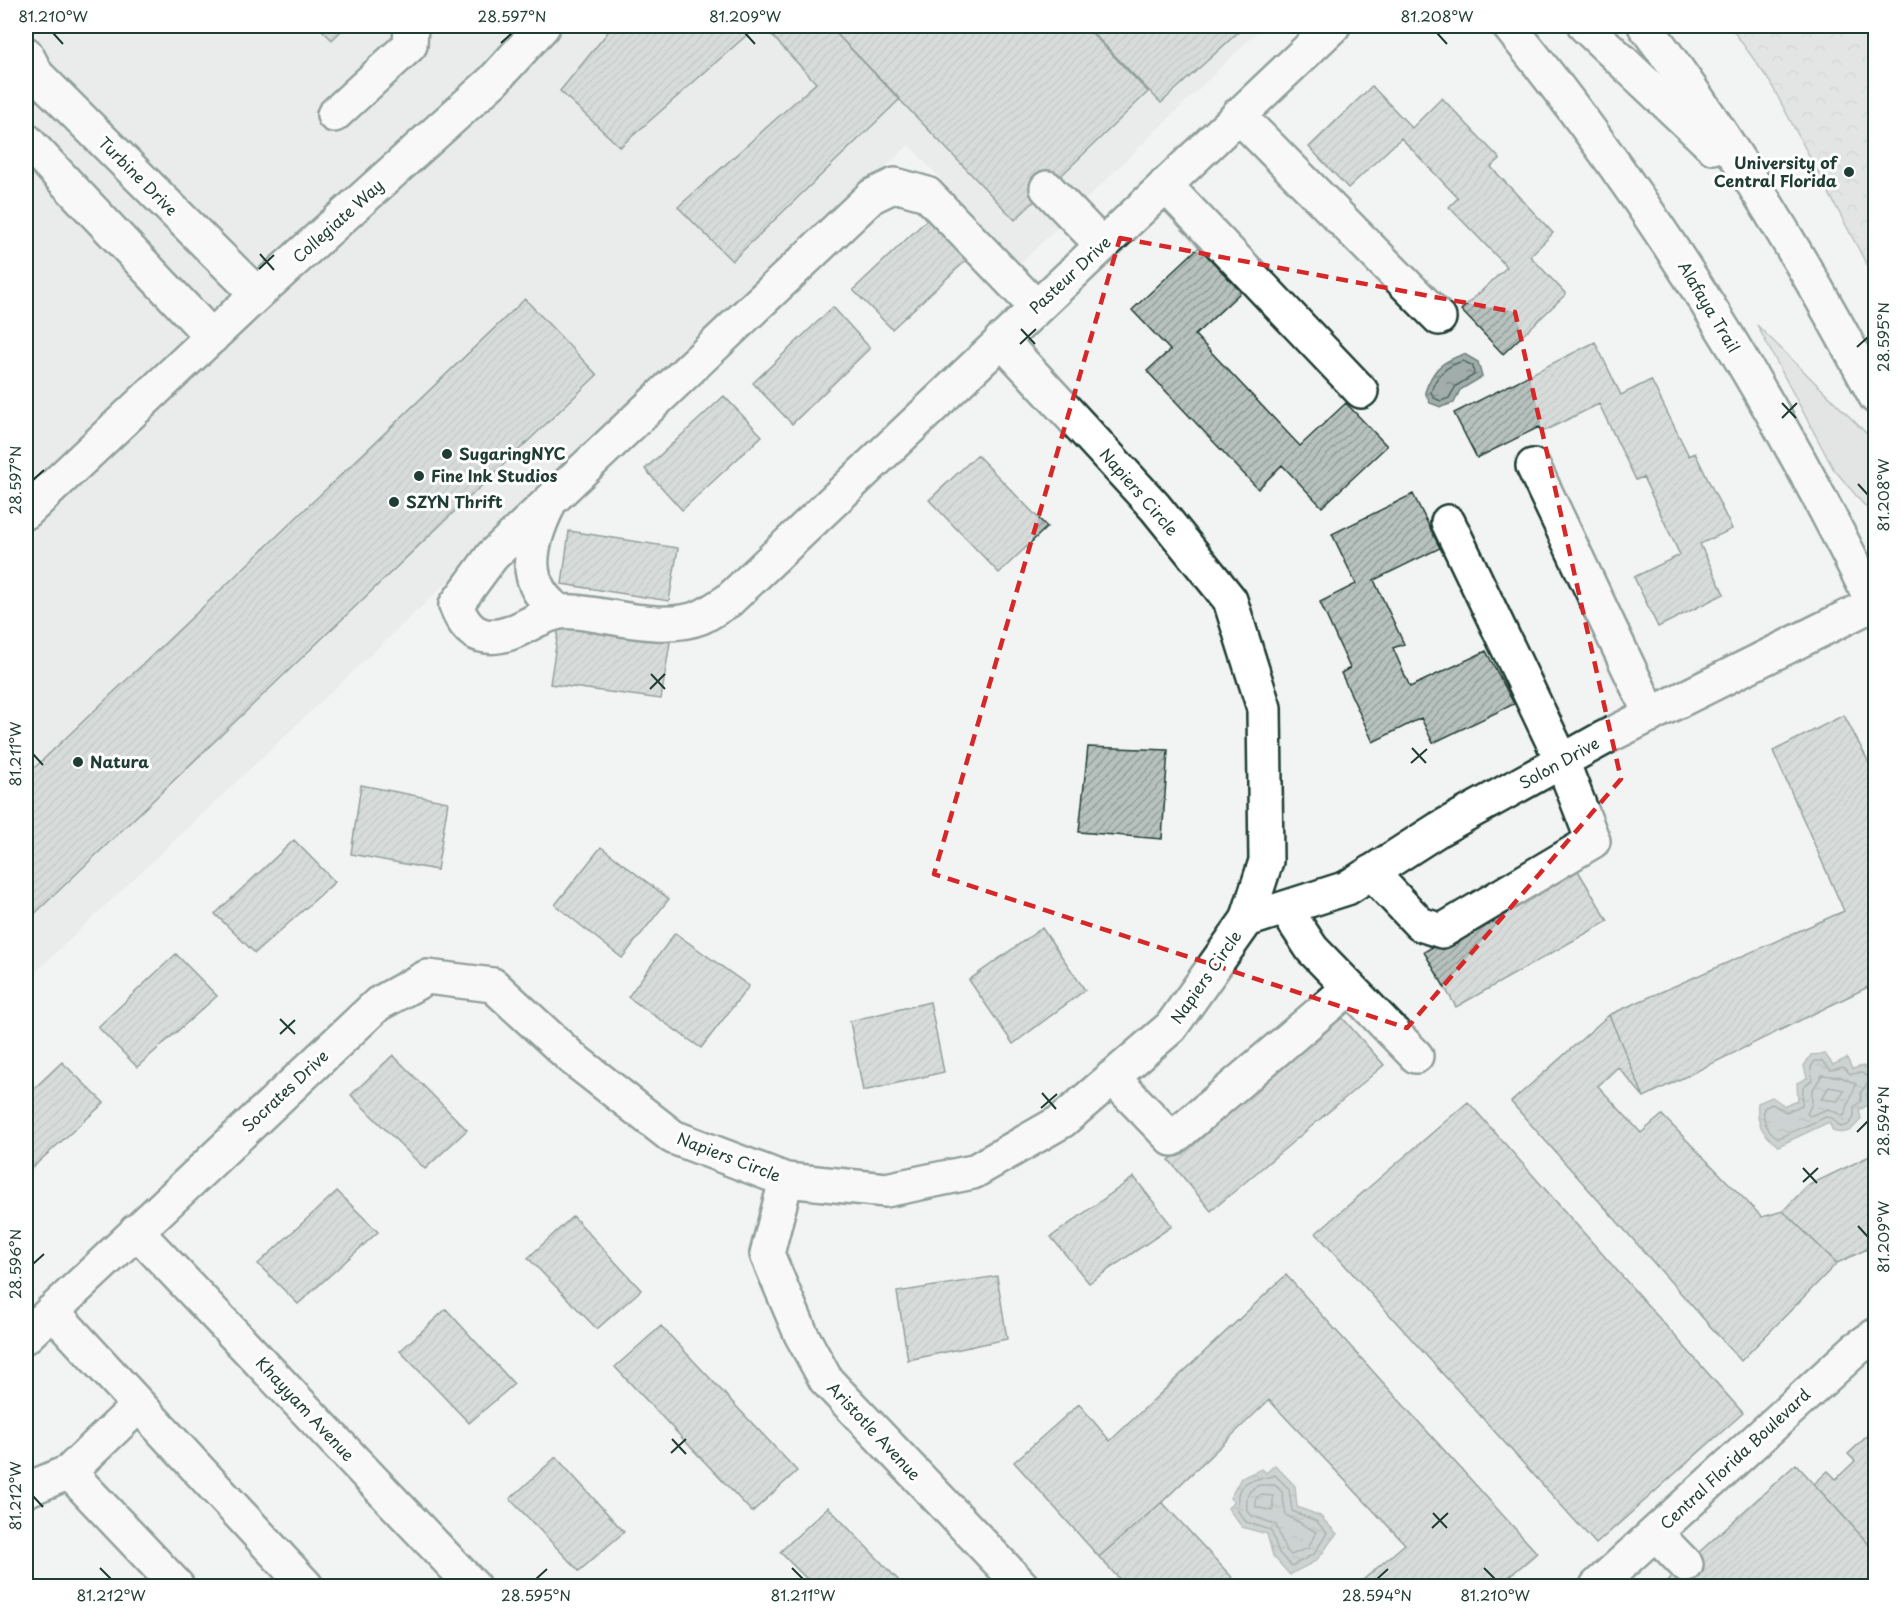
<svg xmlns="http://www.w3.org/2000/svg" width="1901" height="1612" font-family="'Playpen Sans',sans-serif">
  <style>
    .built { fill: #e0e4e3 }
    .green { fill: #ced5d3; stroke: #768984; stroke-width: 1.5 }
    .forest { fill: url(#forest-crowns); stroke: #768984; stroke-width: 1.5 }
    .water { fill: url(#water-ripples); stroke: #6d807b; stroke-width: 1.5 }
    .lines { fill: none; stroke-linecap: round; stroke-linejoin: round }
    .shore { stroke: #536a63; stroke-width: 1.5 }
    .building { fill: url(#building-hatch); stroke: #1f3d34; stroke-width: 1.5 }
    .minor-casing { stroke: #1f3d34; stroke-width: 38 }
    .major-casing { stroke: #1f3d34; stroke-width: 38 }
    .minor { stroke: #fff; stroke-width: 33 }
    .major { stroke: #fff; stroke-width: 33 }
    .marked { fill: none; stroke: #d62828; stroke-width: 4.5; stroke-dasharray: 12 8; stroke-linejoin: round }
    .ticks { fill: none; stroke: #1f3d34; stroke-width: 2 }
    .poi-dot { fill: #1f3d34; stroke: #fff; stroke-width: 2 }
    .labels { text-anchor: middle; stroke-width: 6; stroke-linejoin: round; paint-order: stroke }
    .poi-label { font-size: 16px; font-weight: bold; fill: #1f3d34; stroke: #fff; text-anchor: start }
    .street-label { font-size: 16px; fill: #1f3d34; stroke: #fff }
    .neatline { fill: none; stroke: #1f3d34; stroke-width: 2 }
    .ticks-label { font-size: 15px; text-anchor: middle; fill: #1f3d34 }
  </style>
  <defs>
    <pattern id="forest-crowns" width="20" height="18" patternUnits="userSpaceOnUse" patternTransform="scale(1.5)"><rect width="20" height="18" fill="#ced5d3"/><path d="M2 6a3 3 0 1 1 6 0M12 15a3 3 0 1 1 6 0" fill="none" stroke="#b0b8b6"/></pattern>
    <pattern id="water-ripples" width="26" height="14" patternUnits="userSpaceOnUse" patternTransform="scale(1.5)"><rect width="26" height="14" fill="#a1adaa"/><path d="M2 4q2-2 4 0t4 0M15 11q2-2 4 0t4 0" fill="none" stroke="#838e8b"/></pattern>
    <pattern id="building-hatch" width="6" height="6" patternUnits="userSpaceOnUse" patternTransform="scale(1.5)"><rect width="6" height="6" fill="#b7c1bd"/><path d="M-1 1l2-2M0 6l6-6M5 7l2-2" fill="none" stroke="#949e9a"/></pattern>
  </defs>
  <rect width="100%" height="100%" fill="#f2f3f3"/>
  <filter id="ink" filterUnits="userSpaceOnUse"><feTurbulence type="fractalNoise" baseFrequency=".0167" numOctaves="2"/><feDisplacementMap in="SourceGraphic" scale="12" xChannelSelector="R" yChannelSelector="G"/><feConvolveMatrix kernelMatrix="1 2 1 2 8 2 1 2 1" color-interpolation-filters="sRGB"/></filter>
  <g filter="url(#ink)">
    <path class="built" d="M26,26H1263L1020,264L909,145L26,981Z"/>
    <path class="green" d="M1757,325L1871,438L1875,448V518L1833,468Z"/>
    <path class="forest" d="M1730,26H1875V280L1770,82Z"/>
    <path class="water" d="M1464,354L1478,362L1482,377L1460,390L1454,403L1441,407L1430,403L1425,392C1433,369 1441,362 1464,354Z
      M1825,1054L1833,1065L1847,1058L1852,1069L1863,1066L1873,1073L1875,1085L1866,1095L1870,1104L1859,1110L1861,1119C1853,1129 1847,1136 1833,1131L1829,1122L1778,1146C1762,1133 1756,1124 1758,1103L1772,1097L1785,1106L1798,1101L1797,1083L1807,1078L1804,1066L1811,1055Z
      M1275,1465L1295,1486L1297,1507L1320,1516L1337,1534C1329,1541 1326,1550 1319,1557C1313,1565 1299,1568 1290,1575L1273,1556L1267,1534L1242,1527L1228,1508L1234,1502L1230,1498L1241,1478L1262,1469L1266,1473Z"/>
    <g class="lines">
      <path class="shore" d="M1463,361L1473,366L1474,375L1456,386L1449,398L1441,401L1434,398L1431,392C1436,375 1446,366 1463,361Z
        M1815,1061H1822L1831,1070L1843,1067L1850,1074L1862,1073L1871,1079L1861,1092V1101L1854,1107V1118L1848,1125L1841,1127L1832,1118L1826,1117L1778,1138C1767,1130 1762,1122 1764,1108L1772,1104L1786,1112L1802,1105L1803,1087L1812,1080L1811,1067Z
        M1822,1075L1841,1077L1856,1084L1844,1116L1828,1109L1810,1116L1807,1114L1812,1103V1091Z
        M1829,1087L1844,1090L1838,1101L1821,1099Z
        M1275,1475L1289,1489L1292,1511L1316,1521L1327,1533L1314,1554L1292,1566L1279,1553L1271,1530L1246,1522L1237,1510C1239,1504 1237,1500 1238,1495C1243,1475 1263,1481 1275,1475Z
        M1259,1485H1275L1282,1492L1286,1515L1316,1532L1308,1548L1291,1555L1285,1549L1276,1525L1251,1515L1247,1510C1246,1498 1246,1491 1259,1485Z
        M1260,1495L1273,1496V1511L1256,1507V1498Z"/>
    </g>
    <path class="building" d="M318,26H346L332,40Z
      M613,26H757L620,147L560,91Z
      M763,26H829L900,99L732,261L678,207L816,83Z
      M829,26H1085L1148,92L1015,220Z
      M1086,26H1245L1161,103Z
      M1372,86L1412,128L1442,98L1500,159L1491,167L1553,233L1530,256L1566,294L1503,354L1461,310L1507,267L1449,207L1458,198L1401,138L1348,188L1309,147Z
      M932,215L971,256L892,329L853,290Z
      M1199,247L1241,292L1195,335L1300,446L1346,403L1387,446L1322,507L1282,465L1258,489L1147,371L1170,350L1132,310Z
      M525,299L597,375L26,922V776Z
      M833,307L870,348L792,424L753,383Z
      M1595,342L1621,395L1651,380L1689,456L1695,453L1732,529L1700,544L1724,594L1658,627L1634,577L1680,555L1643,477L1636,480L1599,404L1542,432L1539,427L1477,458L1454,413Z
      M724,396L762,436L682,510L645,469Z
      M977,455L1047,527L999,573L929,500Z
      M1413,494L1440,548L1374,580L1404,644L1393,648L1410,687L1486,651L1514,704L1433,743L1421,718L1373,742L1341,673L1350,668L1320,602L1356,584L1332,534Z
      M569,531L678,548L669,601L562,584Z
      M559,626L670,642L661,699L550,684Z
      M1844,715L1876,776V986L1874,984L1644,1097L1609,1015L1844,911L1773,751Z
      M1088,747L1168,750L1162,839L1079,832Z
      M361,785L448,802L437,870L351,854Z
      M294,840L335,882L255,953L215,914Z
      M601,847L669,899L622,958L555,905Z
      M1574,864L1608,921L1456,1007L1424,952Z
      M1042,928L1085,990L1013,1044L969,980Z
      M675,933L749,986L701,1048L628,997Z
      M176,954L217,996L137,1067L98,1027Z
      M930,1002L944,1072L863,1091L850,1021Z
      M1340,1015L1384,1065L1211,1211L1169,1160Z
      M1609,1015L1644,1097L1618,1067L1598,1086L1641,1133L1662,1115L1762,1217L1783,1211L1837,1263L1741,1361L1511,1102Z
      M393,1055L467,1130L425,1169L351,1095Z
      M62,1062L104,1103L26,1173V1096Z
      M1468,1102L1743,1413L1596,1544L1316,1233Z
      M1876,1153V1245L1837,1263L1783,1211L1807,1186Z
      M1134,1177L1172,1226L1089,1283L1051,1237Z
      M337,1191L378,1232L298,1304L258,1264Z
      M573,1216L641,1290L597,1329L528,1258Z
      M1286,1275L1537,1553L1498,1586H1356L1405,1544L1269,1400L1162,1502L1099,1557L1014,1462L1079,1404L1110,1441Z
      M997,1276L1007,1339L908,1360L897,1292Z
      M446,1309L514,1384L469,1423L400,1351Z
      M661,1326L797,1471L752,1512L615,1367Z
      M1876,1428V1552L1814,1484L1828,1471L1836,1479L1855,1461L1848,1454Z
      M556,1457L624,1532L579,1571L510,1499Z
      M1796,1464L1876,1552V1586H1662Z
      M1162,1502L1240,1586H1126L1099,1557Z
      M828,1507L904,1586H814L780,1552Z"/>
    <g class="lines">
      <defs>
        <path id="minor" d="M26,54L37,75L257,294
          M334,115L410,45L411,26
          M1238,115L1439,318
          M26,140L212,337
          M1165,185L1361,391
          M1047,188L1102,245
          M1036,307L927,194L895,185L872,196L492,556L456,605C461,619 470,634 486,636C513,640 534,616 560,612C576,610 594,615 610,617C637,622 674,628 701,617C710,613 719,606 728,601L1333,26
          M1533,466L1651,715
          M547,508C529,546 520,585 560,612
          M26,512L257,294L493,81L543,26
          M1371,872L1420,924L1442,931L1593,841L1562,761L1448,522
          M1285,908L1312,949L1416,1056
          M1247,920L1347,888L1439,829L1604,738L1873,604
          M1112,1077L1172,1139L1349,988
          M786,1180L767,1254L801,1334L826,1380L1022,1586
          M136,1231L473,1586
          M52,1311L306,1586
          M26,1336L378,1004L427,977L493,985L572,1058L673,1137L786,1180L886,1190L973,1172L1062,1121L1171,1027L1247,920L1266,861L1264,708L1230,600L1155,507L1001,340
          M69,1472L177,1586
          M26,1490L69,1472L139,1405
          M1655,1533L1686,1565
          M1597,1586L1856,1349L1876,1335"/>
        <path id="major" d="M1509,26C1654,204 1775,402 1876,609
          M1585,26L1713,147
          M1645,26C1733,142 1808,269 1876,397"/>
      </defs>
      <use href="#minor" class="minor-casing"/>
      <use href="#major" class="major-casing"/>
      <use href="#minor" class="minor"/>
      <use href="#major" class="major"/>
    </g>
  </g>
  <path d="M0 0H1901V1612H0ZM1120,238L1515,312L1621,779L1407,1028L934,874Z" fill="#f2f3f3" fill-opacity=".55" fill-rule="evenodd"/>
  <path class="marked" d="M1120,238L1515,312L1621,779L1407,1028L934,874Z"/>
  <path class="ticks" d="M53,33L63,44M745,33L755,44M1437,33L1447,44M501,43L512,33M260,254L274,270M259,269L274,255M1021,329L1035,344M1020,344L1036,329M1857,347L1868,337M1782,403L1796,418M1782,418L1797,403M33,480L44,470M1858,484L1868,495M651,674L665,689M650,689L665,674M1412,748L1426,763M33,754L43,765M1411,763L1427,749M280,1019L295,1034M280,1034L295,1020M1042,1093L1056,1109M1041,1108L1057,1094M1857,1132L1868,1121M1803,1168L1817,1183M1803,1182L1818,1168M1858,1226L1868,1237M33,1264L44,1254M672,1439L686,1454M671,1453L686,1439M33,1496L43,1507M1433,1513L1447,1528M1432,1528L1448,1513M100,1568L111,1579M792,1568L803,1579M1484,1568L1495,1579M536,1579L547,1569M1377,1579L1388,1569"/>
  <g class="poi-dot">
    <circle cx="1849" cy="172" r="6"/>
    <circle cx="447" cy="454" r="6"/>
    <circle cx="419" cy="476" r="6"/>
    <circle cx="394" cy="502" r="6"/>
    <circle cx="78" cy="762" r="6"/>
  </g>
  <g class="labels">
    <g class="poi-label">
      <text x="1837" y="169" text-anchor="end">University of<tspan x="1837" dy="18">Central Florida</tspan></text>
      <text x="459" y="460">SugaringNYC</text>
      <text x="431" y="482">Fine Ink Studios</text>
      <text x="406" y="508">SZYN Thrift</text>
      <text x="90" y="768">Natura</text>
    </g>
    <g class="street-label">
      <text transform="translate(138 176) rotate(45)" y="6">Turbine Drive</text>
      <text transform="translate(338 221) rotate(-42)" y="6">Collegiate Way</text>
      <text transform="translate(1070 275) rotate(-43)" y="6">Pasteur Drive</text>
      <text transform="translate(1709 307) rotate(59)" y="6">Alafaya Trail</text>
      <text transform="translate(1139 492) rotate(49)" y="6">Napiers Circle</text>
      <text transform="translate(1559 763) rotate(-29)" y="6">Solon Drive</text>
      <text transform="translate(1206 977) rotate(-55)" y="6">Napiers Circle</text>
      <text transform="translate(285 1091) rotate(-43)" y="6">Socrates Drive</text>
      <text transform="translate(729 1157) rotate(21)" y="6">Napiers Circle</text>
      <text transform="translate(305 1409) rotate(47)" y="6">Khayyam Avenue</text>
      <text transform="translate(874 1431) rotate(47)" y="6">Aristotle Avenue</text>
      <text transform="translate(1735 1459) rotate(-43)" y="6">Central Florida Boulevard</text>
    </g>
  </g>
  <rect width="1901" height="1612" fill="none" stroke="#fff" stroke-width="66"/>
  <rect x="33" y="33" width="1835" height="1546" class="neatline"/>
  <g class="ticks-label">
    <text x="53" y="22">81.210°W</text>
    <text x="512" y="22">28.597°N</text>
    <text x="745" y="22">81.209°W</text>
    <text x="1437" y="22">81.208°W</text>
    <text transform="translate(1884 337) rotate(-90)" y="5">28.595°N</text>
    <text transform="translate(16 480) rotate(-90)" y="5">28.597°N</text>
    <text transform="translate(1884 495) rotate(-90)" y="5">81.208°W</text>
    <text transform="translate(16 754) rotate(-90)" y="5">81.211°W</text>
    <text transform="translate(1884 1121) rotate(-90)" y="5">28.594°N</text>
    <text transform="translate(1884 1237) rotate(-90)" y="5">81.209°W</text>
    <text transform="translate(16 1264) rotate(-90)" y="5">28.596°N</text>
    <text transform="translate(16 1496) rotate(-90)" y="5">81.212°W</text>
    <text x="111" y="1601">81.212°W</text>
    <text x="536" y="1601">28.595°N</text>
    <text x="803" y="1601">81.211°W</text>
    <text x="1377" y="1601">28.594°N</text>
    <text x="1495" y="1601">81.210°W</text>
  </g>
</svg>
